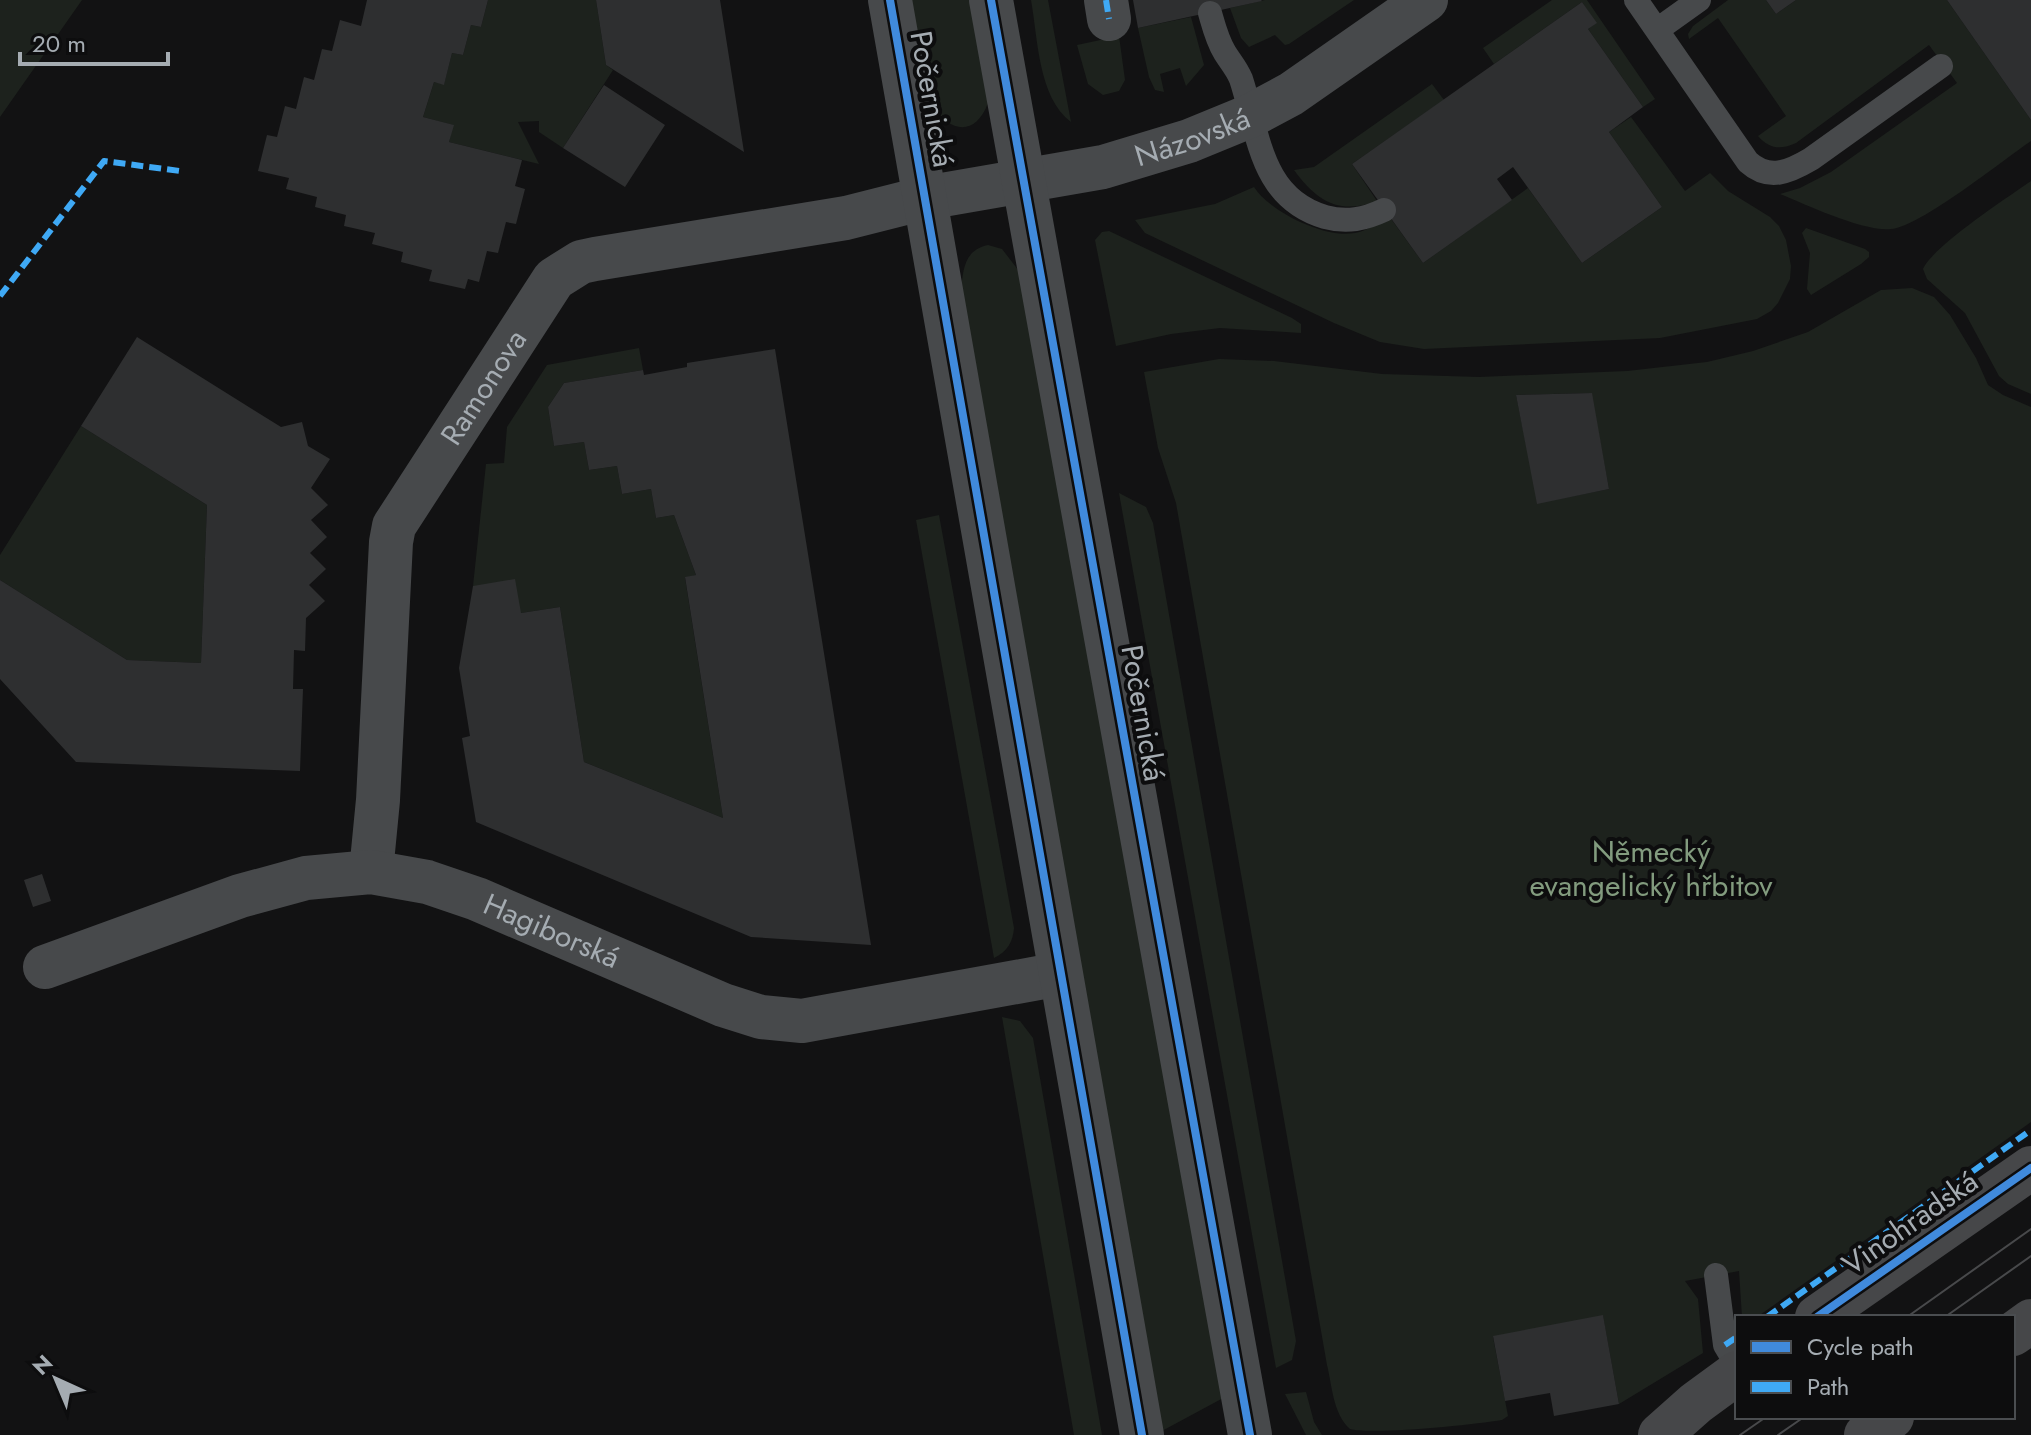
<svg xmlns="http://www.w3.org/2000/svg" width="2031" height="1435" font-family="Jost,sans-serif">
  <style>
    .green { fill: #1d221d; fill-rule: evenodd }
    .building { fill: #2e2f30 }
    .lines { fill: none; stroke-linecap: round; stroke-linejoin: round }
    .service { stroke: #47494b; stroke-width: 24 }
    .minor { stroke: #47494b; stroke-width: 44 }
    .tertiary { stroke: #47494b; stroke-width: 44 }
    .secondary { stroke: #464749; stroke-width: 44 }
    .tram { stroke: #48494b; stroke-width: 2 }
    .quiet { stroke: #3fa9f5; stroke-width: 6; stroke-dasharray: 12 6; stroke-linecap: butt }
    .cycleway-casing { stroke: #0d0d0e; stroke-width: 13 }
    .cycleway { stroke: #408adc; stroke-width: 8 }
    .labels { text-anchor: middle; stroke-width: 8; stroke-linejoin: round; paint-order: stroke }
    .street-label { font-size: 30px; fill: #a5acb2; stroke: #0d0d0e }
    .park-label { font-size: 30px; fill: #829b7e; stroke: #0d0d0e }
  </style>
  <rect width="100%" height="100%" fill="#121213"/>
  <path class="green" d="M0,0H82L0,117Z
    M488,0H596L606,65L613,70L563,148L539,132V121L518,122L539,164L449,142L453,125L423,117L434,82L444,84L452,53L463,55L471,25L481,27Z
    M905,0H977L988,103C975,137 951,132 931,107Z
    M1031,0H1048L1071,122C1038,97 1038,39 1031,0Z
    M1265,0H1354L1289,44L1285,45L1275,35L1249,47L1241,38L1230,8Z
    M1552,0H1587L1655,99L1643,107L1588,29L1596,23L1582,2L1494,64L1483,48Z
    M1728,0H1766L1776,14L1796,0H1947L2031,120V141C2003,160 1920,227 1891,229C1864,232 1807,205 1780,194L1800,188L1831,172L1957,83L1929,45L1796,143C1781,150 1769,149 1758,136L1786,116L1718,18L1689,39L1688,34L1693,26Z
    M1191,17L1204,65L1186,86L1180,68L1160,74L1164,92L1155,90L1149,77L1138,28Z
    M1119,36L1125,80L1119,91L1103,95L1088,84L1077,45Z
    M1432,84L1444,100L1352,164L1377,201C1340,215 1317,202 1294,170L1314,167Z
    M1631,117L1685,191L1710,173L1728,191L1770,217L1779,226L1786,240L1791,266L1790,279L1778,303L1771,311L1757,319L1660,338L1424,349L1380,342L1334,323L1145,233L1135,220L1215,204L1254,187C1269,211 1325,239 1355,233C1367,231 1378,223 1389,216L1423,263L1528,188L1582,263L1662,207L1609,132Z
    M2031,181V394L2008,384L1999,376L1965,313L1927,279L1923,269C1932,247 2008,197 2031,181Z
    M1806,228L1865,249L1869,252V257L1861,264L1811,295L1807,289L1810,253L1802,233Z
    M1109,231L1292,318L1301,324V333L1220,328L1171,334L1116,346L1095,240L1102,232Z
    M988,245L1002,249L1019,271L1225,1397L1160,1432L961,291C963,270 964,250 988,245Z
    M1912,288L1934,297L1950,315L1976,358L1988,385L2003,395L2031,407V1122L1757,1317H1742L1739,1271L1685,1281L1698,1299L1703,1353L1619,1404L1603,1316L1493,1337L1508,1416L1502,1420C1472,1425 1371,1435 1350,1429C1333,1414 1332,1385 1327,1365L1176,503L1158,448L1144,372L1219,359L1274,361L1382,374L1479,377L1627,371L1707,362L1753,351L1808,332L1881,290ZM1591,393L1609,489L1538,503L1516,395Z
    M639,348L643,370L564,383L548,407L554,446L584,442L589,470L617,466L622,494L651,489L656,518L674,515L696,575L685,578L723,818L584,762L560,607L521,613L473,586L486,464L504,463L507,427L547,365Z
    M81,426L207,505L201,663L127,660L0,580V555Z
    M1119,493L1146,507L1153,523L1296,1341L1292,1360L1276,1368Z
    M939,515L1014,928C1013,942 1007,952 994,958L916,520Z
    M1002,1017L1020,1021L1033,1038L1102,1435H1074Z
    M1306,1392L1314,1422L1322,1435H1306L1285,1394Z"/>
  <path class="building" d="M367,0H488L481,27L471,25L463,55L452,53L444,85L434,82L423,117L454,125L449,142L522,160L515,186L525,189L516,224L506,222L498,253L487,251L479,282L468,279L465,289L429,281L432,270L401,262L403,252L372,244L375,233L344,226L346,215L315,207L317,197L286,189L289,178L258,171L267,135L277,137L285,106L296,109L304,77L314,80L322,49L332,51L340,20L361,26Z
    M596,0H720L744,152L606,65Z
    M1133,0H1261L1262,1L1138,28Z
    M1766,0H1796L1776,14Z
    M1947,0H2031V120Z
    M1582,2L1597,23L1588,29L1643,107L1609,132L1662,207L1582,263L1513,167L1497,179L1512,200L1423,263L1352,164Z
    M604,85L665,125L625,187L563,148Z
    M137,337L281,427L302,422L308,446L330,459L311,488L328,505L311,520L327,537L310,553L326,569L309,585L325,601L306,618L305,651L294,650L293,689H303L300,771L76,762L0,679V580L127,660L201,663L207,505L81,426Z
    M775,349L871,945L751,937L476,822L462,738L470,736L459,668L473,586L515,579L521,613L560,607L584,762L723,818L685,577L696,575L674,515L656,518L651,489L622,494L617,466L589,470L584,442L554,446L548,407L564,383L643,370L644,375L687,367V363Z
    M1592,393L1609,489L1537,504L1516,395Z
    M42,874L51,901L33,907L24,880Z
    M1603,1315L1619,1404L1554,1416L1550,1393L1505,1401L1493,1336Z"/>
  <g class="lines">
    <path class="service" d="M1636,0L1748,162C1769,181 1789,172 1811,159L1941,66
      M1210,13C1214,27 1217,40 1225,53C1230,61 1237,69 1241,79C1259,134 1260,198 1325,217C1347,223 1365,219 1384,210
      M1657,30L1699,0
      M1716,1275L1725,1345L1737,1365"/>
    <g class="minor">
      <path d="M1106,0L1109,19"/>
      <path id="s1" d="M371,872L378,800L391,542L394,526L554,279L581,262L595,259L846,218L925,198L1103,167L1189,141L1250,116L1291,94L1426,0"/>
      <path id="s2" d="M45,967L240,896L306,878L371,872L427,882L477,899L723,1005L761,1017L802,1021L1060,974"/>
    </g>
    <path class="tertiary" d="M890,0L1142,1435
      M991,0L1250,1435"/>
    <path class="secondary" d="M1817,1317L2031,1168
      M2013,1334L2031,1321
      M1660,1435L1696,1403L1737,1373
      M1866,1435L1892,1417"/>
    <path class="tram" d="M1907,1317L2031,1229
      M1945,1317L2031,1256
      M1740,1435L1766,1417
      M1778,1435L1804,1417"/>
    <path class="quiet" d="M1106,0L1109,19
      M0,296L104,161L180,171
      M1767,1317L2031,1130
      M1725,1345L1737,1337"/>
    <defs>
      <path id="cycleway" d="M890,0L1142,1435
        M991,0L1250,1435
        M1817,1317L2031,1168"/>
    </defs>
    <use href="#cycleway" class="cycleway-casing"/>
    <use href="#cycleway" class="cycleway"/>
  </g>
  <g class="labels">
    <g class="street-label">
      <text transform="translate(932 99) rotate(80)" y="10">Počernická</text>
      <text dy="10" stroke="none"><textPath href="#s1" startOffset="1298">Názovská</textPath></text>
      <text dy="10" stroke="none"><textPath href="#s1" startOffset="512">Ramonova</textPath></text>
      <text transform="translate(1143 713) rotate(80)" y="10">Počernická</text>
      <text dy="10" stroke="none"><textPath href="#s2" startOffset="532">Hagiborská</textPath></text>
      <text transform="translate(1910 1223) rotate(-35)" y="10">Vinohradská</text>
    </g>
    <g class="park-label">
      <text x="1651" y="862">Německý<tspan x="1651" dy="34">evangelický hřbitov</tspan></text>
    </g>
  </g>
  <rect x="1735" y="1315" width="280" height="104" fill="#0d0d0e" stroke="#4a4d50" stroke-width="2"/>
  <rect x="1751" y="1341" width="40" height="12" fill="#408adc" stroke="#4a4d50" stroke-width="2"/>
  <text x="1807" y="1355" font-size="24" fill="#a5acb2">Cycle path</text>
  <rect x="1751" y="1381" width="40" height="12" fill="#3fa9f5" stroke="#4a4d50" stroke-width="2"/>
  <text x="1807" y="1395" font-size="24" fill="#a5acb2">Path</text>
  <g transform="translate(56 1379) rotate(316)" stroke="#0d0d0e" stroke-width="6" paint-order="stroke">
  <path d="M0-6L14 30L0 20L-14 30Z" fill="#a5acb2"/>
  <text y="-12" font-size="22" font-weight="bold" text-anchor="middle" fill="#a5acb2">N</text>
  </g>
  <path d="M20 52v12h148v-12" fill="none" stroke="#a5acb2" stroke-width="4"/>
  <text x="32" y="52" font-size="24" fill="#a5acb2" stroke="#0d0d0e" stroke-width="6" paint-order="stroke">20 m</text>
</svg>
